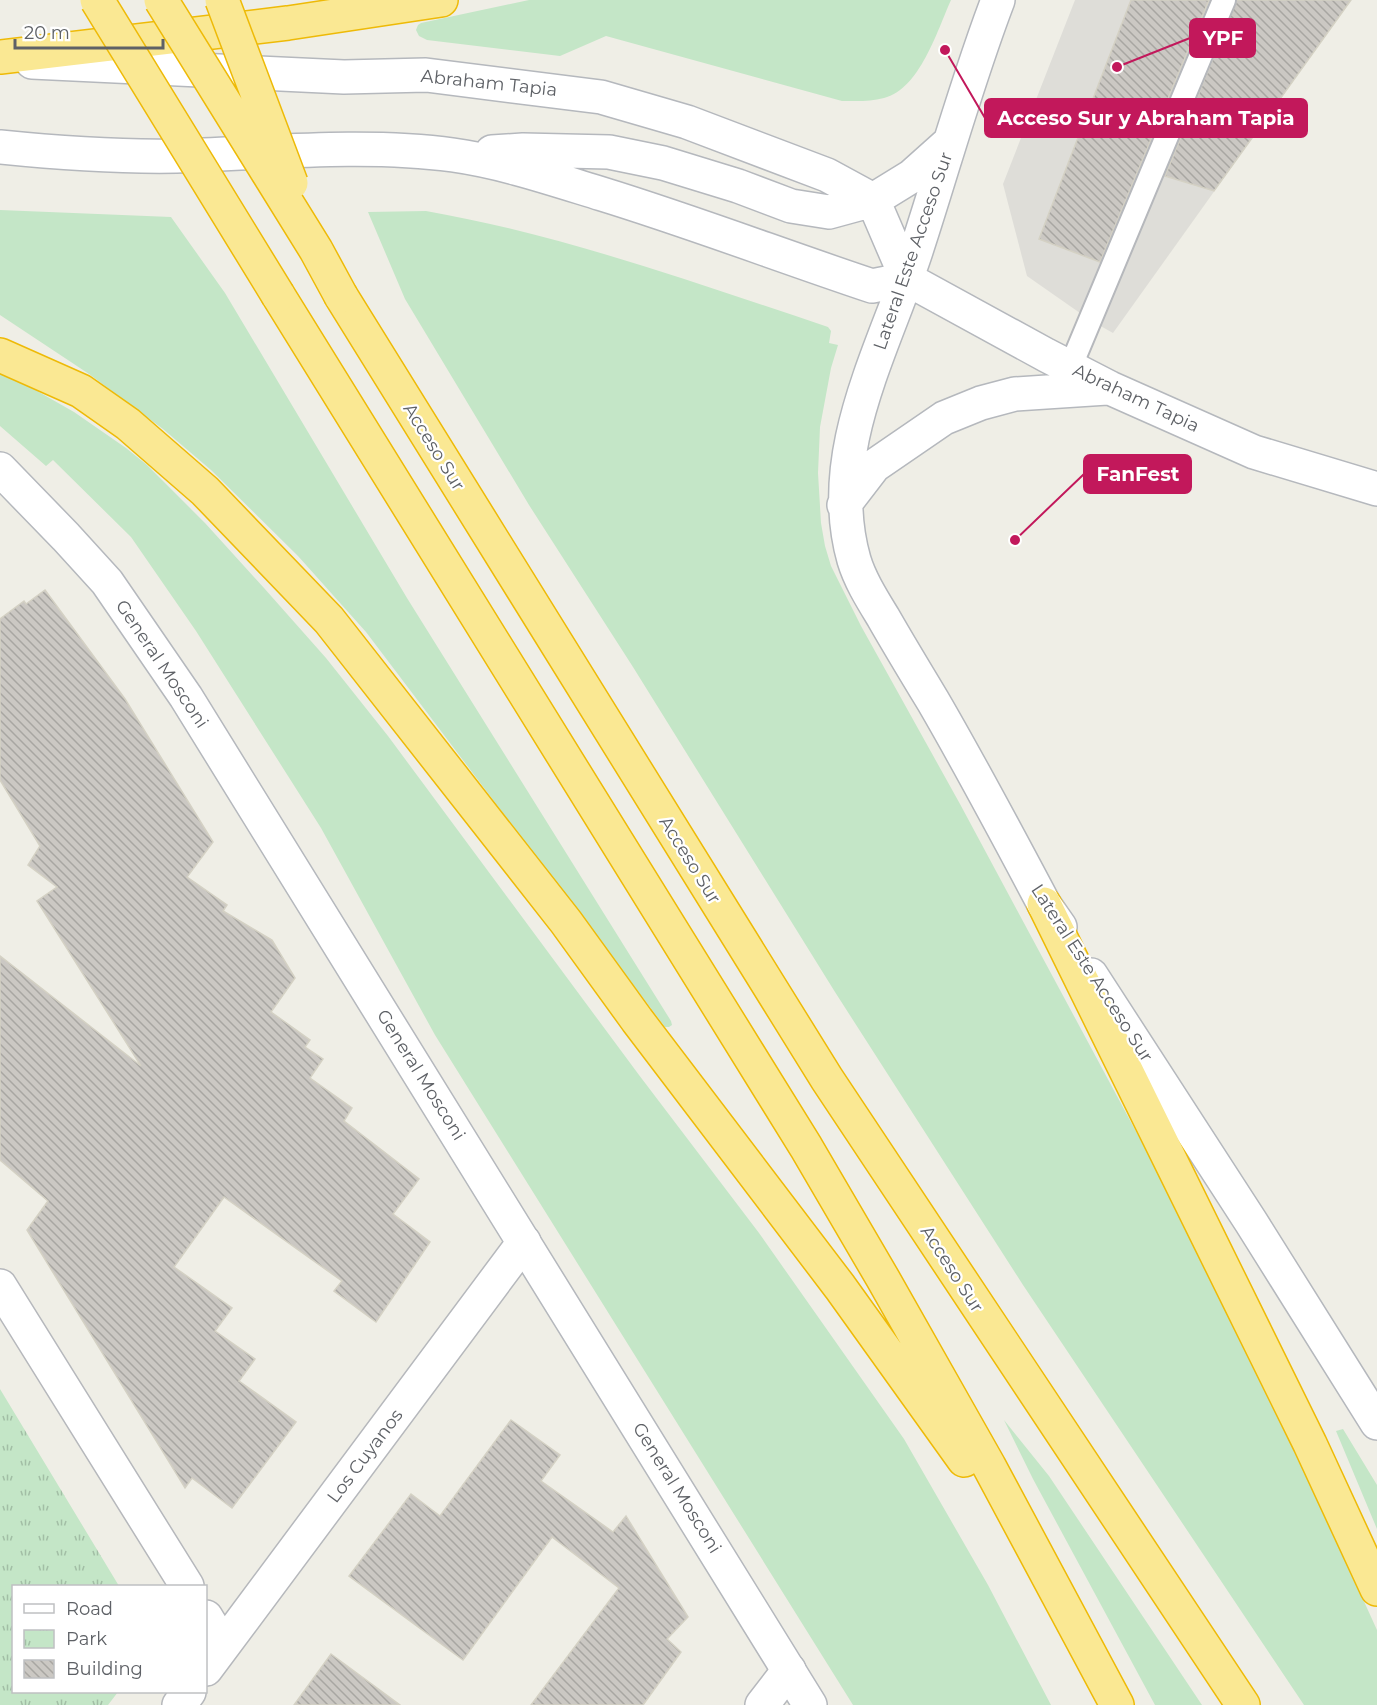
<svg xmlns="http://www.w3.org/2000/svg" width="1377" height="1705" font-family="Montserrat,sans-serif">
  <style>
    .industrial { fill: #deddd8 }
    .grass { fill: #c4e6c7 }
    .park { fill: url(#park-tufts) }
    .building { fill: url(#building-back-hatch); stroke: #d4d1c4; stroke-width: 1.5 }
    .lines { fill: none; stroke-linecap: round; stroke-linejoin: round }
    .lane-casing { stroke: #b6b8bc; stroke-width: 26 }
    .street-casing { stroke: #b6b8bc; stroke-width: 36 }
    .secondary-casing { stroke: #b5b8bd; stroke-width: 36 }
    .highway-casing { stroke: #eeba07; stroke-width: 36 }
    .lane { stroke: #fff; stroke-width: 22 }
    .street { stroke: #fff; stroke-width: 33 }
    .secondary { stroke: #fff; stroke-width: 33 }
    .highway { stroke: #fae893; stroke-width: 33 }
    .highway-bridge-casing { stroke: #eeba07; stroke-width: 36; stroke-linecap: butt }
    .highway-bridge { stroke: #fae893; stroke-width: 33 }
    .labels { text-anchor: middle; stroke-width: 4.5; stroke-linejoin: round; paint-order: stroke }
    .street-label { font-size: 18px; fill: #5e6166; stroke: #fff }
    .leader { fill: none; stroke: #c2185b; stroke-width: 2 }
    .callout-dot { fill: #c2185b; stroke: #fff; stroke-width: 2 }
    .callout { fill: #c2185b; stroke: #c2185b; stroke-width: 2 }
    .callout-label { font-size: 20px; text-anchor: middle; font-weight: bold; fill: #fff }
  </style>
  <defs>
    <pattern id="park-tufts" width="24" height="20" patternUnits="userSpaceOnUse" patternTransform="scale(1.5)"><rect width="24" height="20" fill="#c4e6c7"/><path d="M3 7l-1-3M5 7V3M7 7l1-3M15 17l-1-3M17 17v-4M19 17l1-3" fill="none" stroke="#a2bea5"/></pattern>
    <pattern id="building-back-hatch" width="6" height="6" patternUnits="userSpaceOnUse" patternTransform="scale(1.5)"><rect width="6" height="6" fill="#cbc8c3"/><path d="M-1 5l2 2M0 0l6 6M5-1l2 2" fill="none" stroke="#a8a6a2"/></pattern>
  </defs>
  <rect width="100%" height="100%" fill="#efeee6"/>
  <path class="industrial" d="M1075,0H1351L1113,333L1090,320L1027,276L1003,184Z"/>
  <path class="grass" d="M529,0H951C937,31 920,89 884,98C870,102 856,101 842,101L606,36L560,56L427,40L419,36L416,30L418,25L421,23Z
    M0,210L171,217L225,293L407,598L671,1021L672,1025L669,1027H665L366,632L298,556L211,470L163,429L89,374L0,315Z
    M426,211C563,235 696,283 828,327L831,331L829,343L838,345L831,368L820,427L818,473L821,523L825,546L831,566L861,626L960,804L1146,1150L1247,1344L1377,1630V1705H1304L1023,1285L835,992L633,667L529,505L405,299L368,212Z
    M0,373L23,383L74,412L126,448L147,465L205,523L264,588L326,658L388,736L639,1075L759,1233L904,1439L988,1585L1051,1705H853L435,1035L321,828L196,631L131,537L53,460L46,466L0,426Z
    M1004,1420L1049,1476L1202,1705H1155L1033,1479Z
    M1343,1429L1377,1485V1529L1336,1431Z"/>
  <path class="park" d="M0,1389L119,1586H14V1692H118L108,1705H0Z"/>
  <path class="building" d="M1131,0H1209L1100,262L1039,239Z
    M1237,0H1351L1214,191L1165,176Z
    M45,590L125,699L213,842L187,877L227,905L223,911L272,940L295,978L271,1012L310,1040L305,1047L323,1059L310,1078L352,1108L344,1121L419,1179L393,1214L430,1242L376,1322L334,1291L342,1281L224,1197L174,1267L232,1308L215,1331L255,1359L239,1381L296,1422L232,1508L192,1478L185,1488L27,1230L48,1201L0,1160V956L141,1066L37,901L57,887L28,865L40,846L0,780V619L24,601L26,604Z
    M511,1420L560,1455L541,1481L613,1532L626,1516L688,1617L667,1639L681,1652L643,1705H531L619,1588L552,1537L463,1660L349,1576L411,1494L440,1516Z
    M331,1654L400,1705H294Z"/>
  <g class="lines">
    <defs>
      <path id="lane" d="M1070,368L1224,0"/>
      <path id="street" d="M0,1286L187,1586
        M206,1617L223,1645
        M206,1669L524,1242
        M179,1705L189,1692
        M762,1705L789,1670"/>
      <path id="secondary" d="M998,0C967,81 944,165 917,248C885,348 823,452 854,560C860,580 872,599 883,617C899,645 916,673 933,701C972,768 1008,836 1044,904L1060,927
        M32,62L344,77L426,75L601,97L687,122L827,175L873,200L907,279L1046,355L1110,388L1254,452L1377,489
        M0,147C58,153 118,157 177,156C266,153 365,143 453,155C503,162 553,179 602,194C693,222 782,256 872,286L907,279
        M492,152L523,150L609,152L663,163L738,186L791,206L829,212L873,200L912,176L950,142
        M0,469L66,537L107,582L186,697L810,1705
        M844,505L874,466L944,418L981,403L1015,394L1107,388
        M1091,975L1251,1222L1377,1423"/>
      <path id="highway" d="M0,57L288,23L441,0
        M278,295L806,1147L882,1277L989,1466L1117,1705
        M341,296L827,1079L1243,1705
        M0,355L81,391L128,424L205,491L329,620L566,922L637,1020L840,1287L964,1460
        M1044,904L1310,1444L1377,1589"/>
    </defs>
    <use href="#lane" class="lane-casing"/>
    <use href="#street" class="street-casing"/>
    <use href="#secondary" class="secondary-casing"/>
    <use href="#highway" class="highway-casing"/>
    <use href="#lane" class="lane"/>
    <use href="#street" class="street"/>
    <use href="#secondary" class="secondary"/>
    <use href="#highway" class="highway"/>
    <defs>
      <path id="highway-bridge" d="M97,0L278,295
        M161,0L316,250L341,296
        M222,0L291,183"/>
    </defs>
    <use href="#highway-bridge" class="highway-bridge-casing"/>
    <use href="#highway-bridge" class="highway-bridge"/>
  </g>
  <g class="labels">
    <g class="street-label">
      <text transform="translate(489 83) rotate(6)" y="6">Abraham Tapia</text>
      <text transform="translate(913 251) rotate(-71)" y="6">Lateral Este Acceso Sur</text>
      <text transform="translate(1136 398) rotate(25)" y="6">Abraham Tapia</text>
      <text transform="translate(434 447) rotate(58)" y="6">Acceso Sur</text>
      <text transform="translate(162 664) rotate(56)" y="6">General Mosconi</text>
      <text transform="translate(690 860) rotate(58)" y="6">Acceso Sur</text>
      <text transform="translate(1092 973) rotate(57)" y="6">Lateral Este Acceso Sur</text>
      <text transform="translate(421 1075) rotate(58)" y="6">General Mosconi</text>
      <text transform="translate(952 1269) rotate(57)" y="6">Acceso Sur</text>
      <text transform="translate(365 1456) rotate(-53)" y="6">Los Cuyanos</text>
      <text transform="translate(677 1488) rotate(58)" y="6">General Mosconi</text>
    </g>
  </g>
  <path class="leader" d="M1117 67L1190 38M945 50L985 118M1015 540L1084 474"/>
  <g class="callout-dot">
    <circle cx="1117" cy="67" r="6"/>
    <circle cx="945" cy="50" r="6"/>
    <circle cx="1015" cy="540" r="6"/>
  </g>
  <g class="callout">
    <rect x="1190" y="19" width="65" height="38" rx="6"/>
    <rect x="985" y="99" width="322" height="38" rx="6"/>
    <rect x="1084" y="455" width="107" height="38" rx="6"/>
  </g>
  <g class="callout-label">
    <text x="1223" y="45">YPF</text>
    <text x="1146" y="125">Acceso Sur y Abraham Tapia</text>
    <text x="1138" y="481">FanFest</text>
  </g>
  <rect x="12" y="1585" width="195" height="108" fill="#ffffff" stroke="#bfc0c2" stroke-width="1.5"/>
  <rect x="24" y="1604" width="30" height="9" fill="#ffffff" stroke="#bfc0c2" stroke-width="1.5"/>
  <text x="66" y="1615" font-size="18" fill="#5e6166">Road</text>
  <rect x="24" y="1630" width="30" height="18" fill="url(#park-tufts)" stroke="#bfc0c2" stroke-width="1.5"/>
  <text x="66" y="1645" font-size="18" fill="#5e6166">Park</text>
  <rect x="24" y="1660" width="30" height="18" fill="url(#building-back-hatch)" stroke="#bfc0c2" stroke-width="1.5"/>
  <text x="66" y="1675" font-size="18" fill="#5e6166">Building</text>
  <path d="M15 39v9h148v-9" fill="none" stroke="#5e6166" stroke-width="3"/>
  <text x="24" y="39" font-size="18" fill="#5e6166" stroke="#ffffff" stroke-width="4.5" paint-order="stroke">20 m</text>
</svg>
